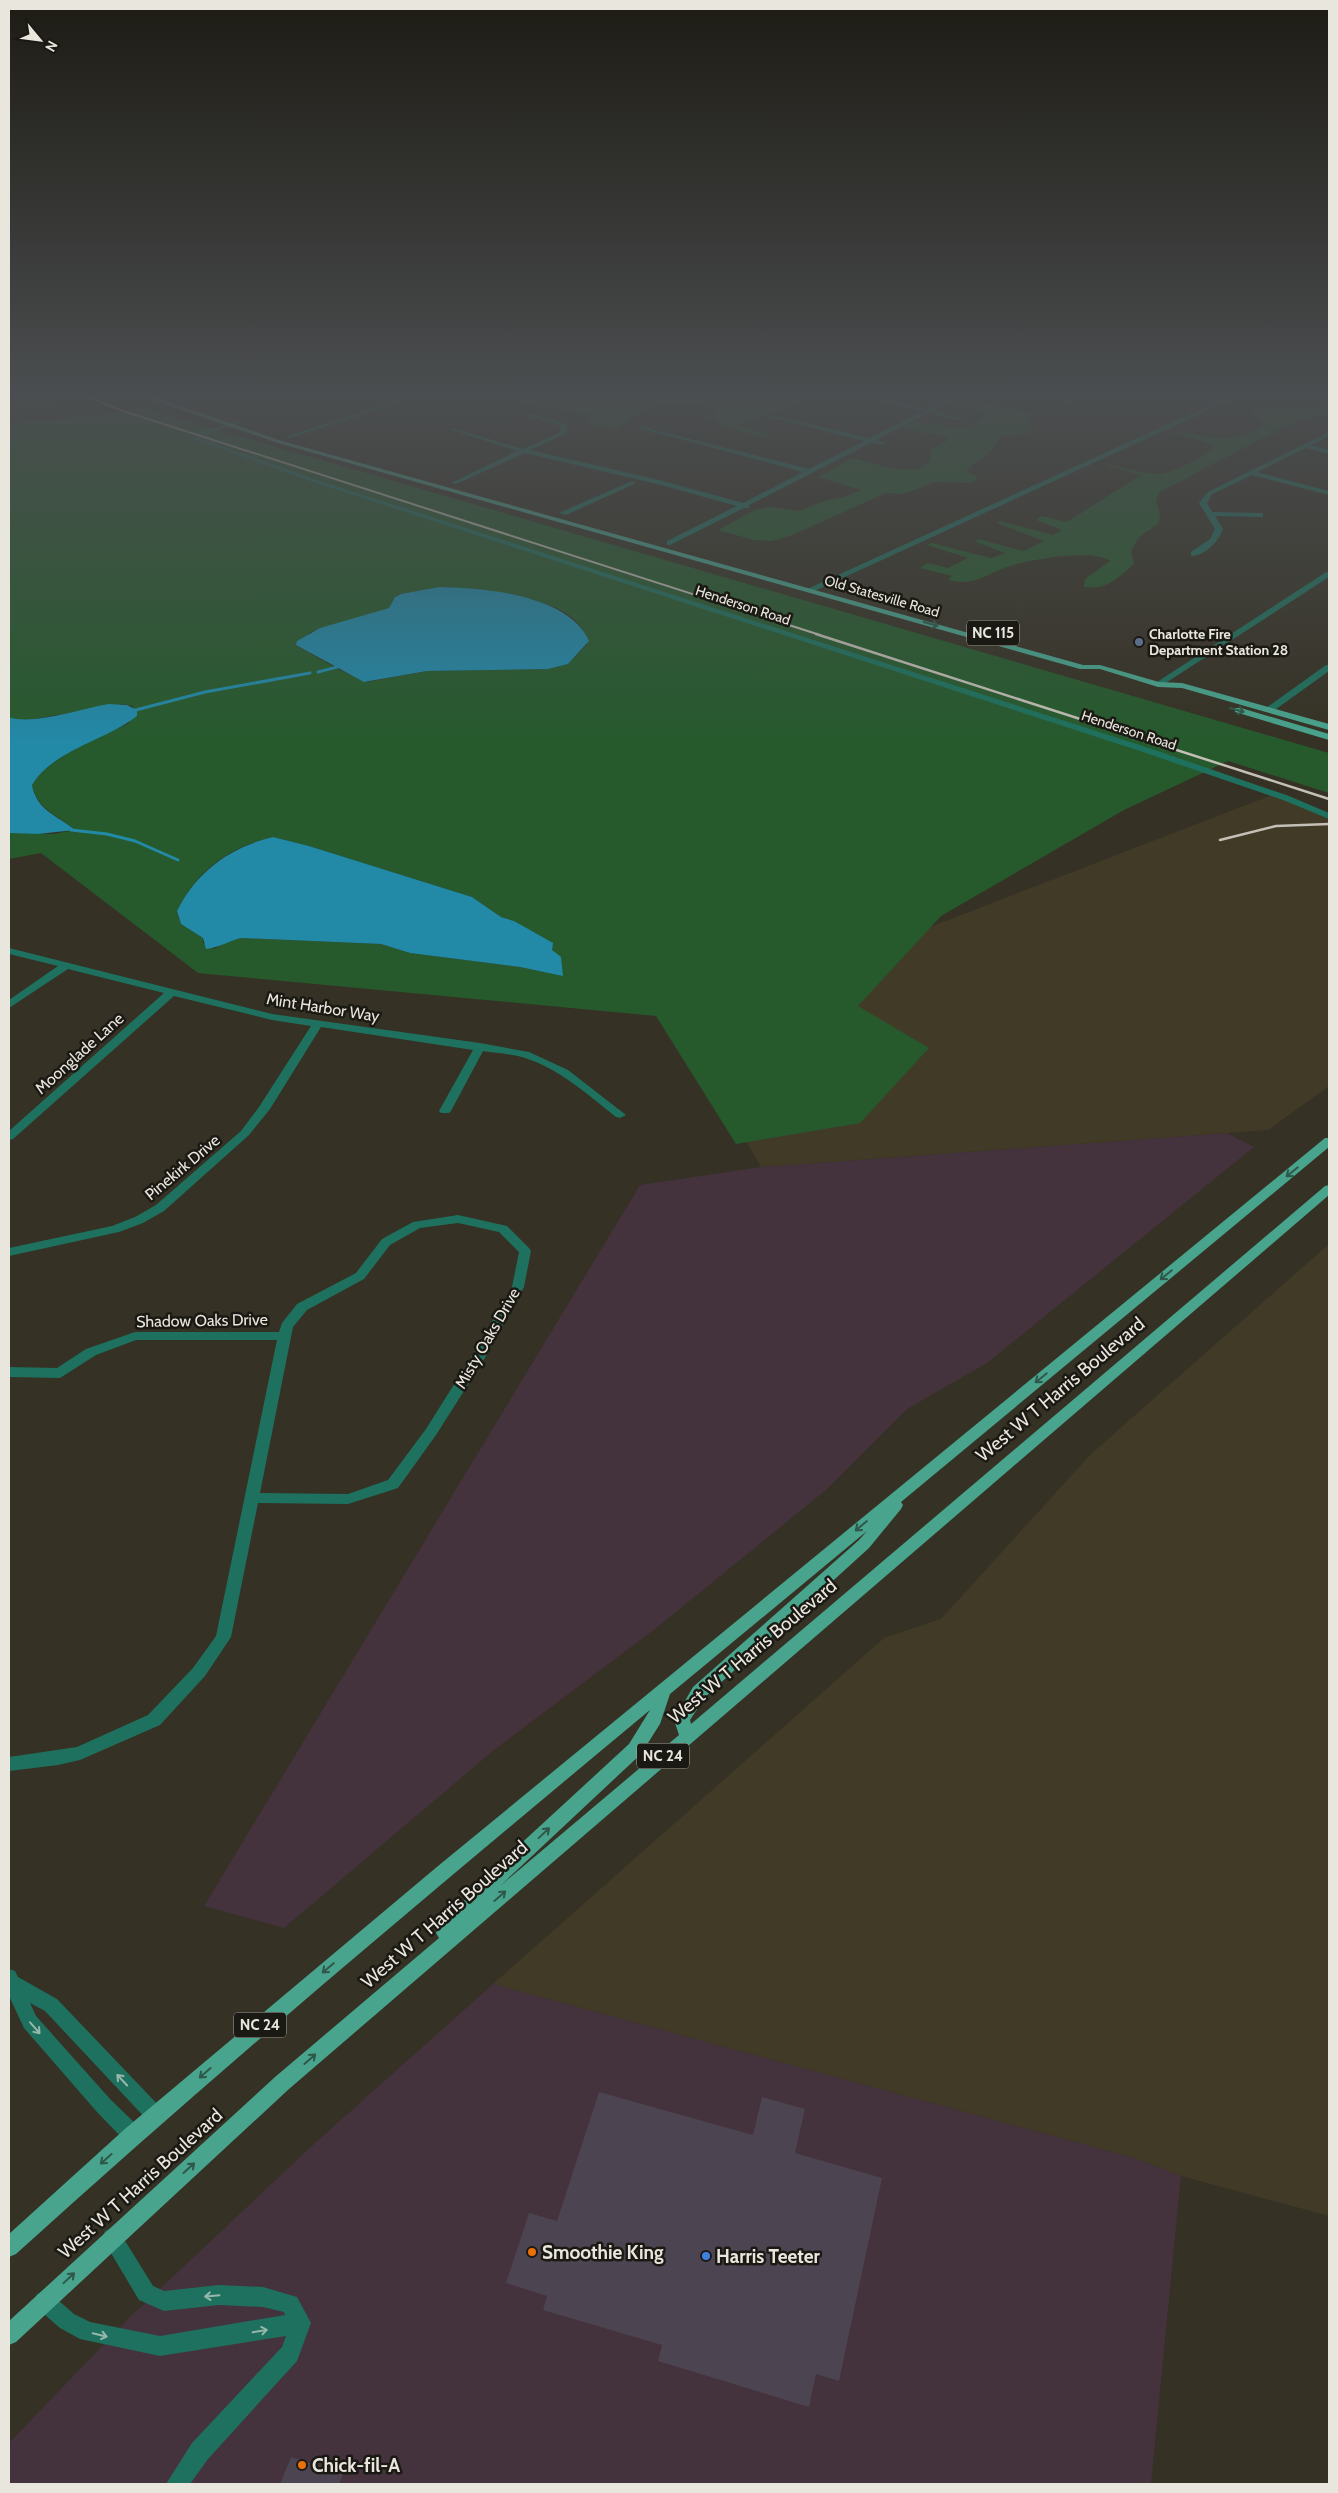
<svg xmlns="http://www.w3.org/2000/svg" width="1338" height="2493" font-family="Cabin,sans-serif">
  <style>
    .commercial { fill: #44323d }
    .built { fill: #413a27 }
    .green { fill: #265a2d; fill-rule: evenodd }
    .water { fill: #2289a7 }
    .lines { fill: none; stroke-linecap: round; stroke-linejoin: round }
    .stream-far1 { stroke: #2289a7; stroke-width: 2.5 }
    .stream { stroke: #2289a7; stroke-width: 3 }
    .building { fill: #4c4551 }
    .minor { fill: #1e715e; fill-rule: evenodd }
    .major { fill: #48a48d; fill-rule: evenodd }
    .rail-far1 { stroke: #c4c0b7; stroke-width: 2 }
    .rail { stroke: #c4c0b7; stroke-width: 2.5 }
    .oneway { stroke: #2f584a }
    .oneway2 { stroke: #98b7ab }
    .service-dot { fill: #5c6f8a; stroke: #1b1913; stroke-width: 2 }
    .food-dot { fill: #e8710a; stroke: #1b1913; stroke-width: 2 }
    .shop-dot { fill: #3f7fe0; stroke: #1b1913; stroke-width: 2 }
    .labels { text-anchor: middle; stroke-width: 5; stroke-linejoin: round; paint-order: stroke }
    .far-street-label { font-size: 14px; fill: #e9e6de; stroke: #1b1913 }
    .far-poi-label { font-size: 14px; font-weight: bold; fill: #e9e6de; stroke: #1b1913; text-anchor: start }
    .shield { fill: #1b1913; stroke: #aba8a1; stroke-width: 1 }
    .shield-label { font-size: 15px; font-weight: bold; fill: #e9e6de }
    .street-label { font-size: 16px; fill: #e9e6de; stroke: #1b1913 }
    .near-street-label { font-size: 19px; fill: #e9e6de; stroke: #1b1913 }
    .near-poi-label { font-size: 19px; font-weight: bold; fill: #e9e6de; stroke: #1b1913; text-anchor: start }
  </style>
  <rect width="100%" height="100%" fill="#353124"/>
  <path class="commercial" d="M1227,1133L1254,1147L987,1363L907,1409L826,1490L655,1629L494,1750L284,1928L204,1906L640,1185L761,1167Z
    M493,1984L1135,2158L1181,2176L1151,2484H9V2443L130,2317L315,2143Z"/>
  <path class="built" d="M9,394H72L87,400L9,414Z
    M1272,795L1329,814V1086L1268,1130L761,1167L679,1024Z
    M1329,1244V2216L1181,2176L1135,2158L493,1984L884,1638L941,1619L1091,1454Z"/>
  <path class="green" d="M496,394H784L802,401L783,410L736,424L770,435L766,438L725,427L707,418L719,409L689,402L647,408L616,430L588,424L593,415L525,404Z
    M1302,394H1329V414L1298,421L1272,433L1160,492L1156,500L1160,516L1158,524L1139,537L1131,551L1134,564C1117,579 1107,590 1084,587L1085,579L1110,561C1094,549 1034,559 1014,565C987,572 978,587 948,580L952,576L920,568L927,563L948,568L968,558L927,545L932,543L991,558L1005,553L974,541L979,539L1023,551L1044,541L997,523L1000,521L1053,535L1062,530L1036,520L1041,516L1067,522L1141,475L1107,466L1109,465C1124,468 1141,473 1156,474C1172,475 1205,456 1215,445L1174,433L1178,431C1209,437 1235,445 1263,425L1251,412L1259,409H1320V403Z
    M966,399L1038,415L1027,423L1033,431C1022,437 1011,434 999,437C996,452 977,459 967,471L978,478L971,483L935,482L903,494L886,493L790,536L772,541L754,540L718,530L755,510L770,507L799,511L824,501L845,497L861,490L818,477L852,458L891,468L918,470L930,461V450L952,438L908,429L903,425L920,422L957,428L973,426L985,417L982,411L952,404Z
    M146,409L1329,753V793L1228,761L1124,810L941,916L858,1006L929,1048L860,1123L736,1144L656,1016L198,973L41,853L9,859V833L53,834L75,830C57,814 38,811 32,785C49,756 99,738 129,723L133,706L122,704L34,719L16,721L9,717V424ZM439,587C474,588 558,595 580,626C584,631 585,638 587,644L568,664L548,669L427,671L367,682L336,668L296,645L311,632L389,608L395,597L401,594ZM273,837L309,846L472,897L501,917L514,921L551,950L563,975L520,967L410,953L381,944L241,938L227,941L214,949L203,943V938L181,924L177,912C196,871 229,847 273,837Z"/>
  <path class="water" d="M439,587C483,588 569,594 589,641L568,664L548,669L427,671L364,682L296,645L297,641L320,628L389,608L395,597L401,594Z
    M109,704L127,705L137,710V716C107,740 53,750 32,785C37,811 57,815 75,830L38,834L9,833V717C30,726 84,708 109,704Z
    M273,837L309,846L472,897L501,917L514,921L553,943L552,950L561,957L563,976L520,967L410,953L381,944L241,938C229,941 218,948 206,949L203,938L181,924L177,911C196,872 230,847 273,837Z"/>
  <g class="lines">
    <path class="stream-far1" d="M1319,394L1329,400"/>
    <path class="stream" d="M318,672L341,666
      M132,711L205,692L310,673
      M71,830L107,834L135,841L178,860"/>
  </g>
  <path class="building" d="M599,2092L753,2135L762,2097L805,2109L795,2153L882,2178L839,2381L816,2374L809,2407L658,2361L662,2345L543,2310L547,2296L506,2283L529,2213L557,2221Z
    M291,2457L343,2474L339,2484H280Z"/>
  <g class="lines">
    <path class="minor" d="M417,394H426L290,438L285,437Z
      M852,394H863L927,409L956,394H964L933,411L964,419L961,421L928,413L876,440L885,443V445L871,443L749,505V508H744L670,545H667V541L737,506L661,485L525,453L456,484L451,483L517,451L452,430V428L523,449L560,432V425L528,416L530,413L565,423L568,428L565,434L530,450L663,481L743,503L803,472L639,428V426L809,469L864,441L767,416V414L869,438L922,412Z
      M1031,394H1044L1075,401L1072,403Z
      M1246,394H1259L1229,401L812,592L805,590L1225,398Z
      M238,421L243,422L205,434L200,438L314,479L1146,747L1289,796L1329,813V819L1283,800L1140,751L310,481L192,439L201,432Z
      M1329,432V436L1311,445L1329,450V454L1306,448L1257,472L1329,491V495L1252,475L1212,494L1207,503L1212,512L1260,513H1263V517L1215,516L1223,529C1219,541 1205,556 1191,556V552L1210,539L1215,529L1199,503L1208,492Z
      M632,481L635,483L634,484L566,515L559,513Z
      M1326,572H1329V577L1161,686L1154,684Z
      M1326,665H1329V671L1272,712H1266V708Z
      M9,948L272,1014L480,1043L529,1052L568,1070L626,1115L620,1118L616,1117C588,1095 560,1069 525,1058C512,1054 496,1053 483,1051L451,1111L449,1113H441L439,1111L473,1050L321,1027L270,1109L249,1135L164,1211L143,1223L119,1232L9,1256V1248L112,1226L135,1217L156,1205L241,1131L259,1107L311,1026L272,1020L174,996L13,1139L9,1140V1131L164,993L68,969L9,1008V1000L58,966L9,954Z
      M458,1215L507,1226L529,1248L531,1251L524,1287L483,1361L436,1435L398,1488L348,1504L258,1503L231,1637L205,1676L160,1725L80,1760L58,1765L9,1771V1757L77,1747L148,1715L193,1668L216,1636L277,1340H136L96,1355L60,1378L9,1377V1367L57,1368L86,1349L135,1332H279L282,1323L297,1304L356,1273L382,1239L413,1222ZM458,1223L499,1232L519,1252L512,1287L470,1359L426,1429L388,1480L348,1494L260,1493L293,1327L307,1310L364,1279L390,1245L420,1228Z
      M9,1969L15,1971L18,1977L57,1999L163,2110L165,2116L163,2122L156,2125L149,2122L45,2011L30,2003L36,2016L111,2100L140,2128L143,2135L140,2142L133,2144L126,2142L97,2112L24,2028L9,1996Z
      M112,2228L119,2231L153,2286L164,2291L219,2285L263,2287L297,2297L311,2323L297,2361L208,2459L190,2484H166L192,2443L282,2347L286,2336L160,2356L80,2339L60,2328L37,2308L34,2301L37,2294L44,2291L51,2294L74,2314L90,2322L160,2336L285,2315L284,2312L263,2307L219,2305L164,2311L139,2300L102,2238L105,2231Z"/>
    <path class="major" d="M136,394H145L282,441L1083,665H1100L1159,682L1182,683L1329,724V730L1182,688L1158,687L1100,669H1080L278,443Z
      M1235,708H1241L1329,734V740L1235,712Z
      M1325,1138H1329V1147L901,1502L903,1505L901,1509L869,1548L705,1697L690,1720L691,1724L1325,1186L1329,1185V1195L289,2089L16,2342L9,2345V2321L275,2077L439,1938L436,1933L439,1927L500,1863L629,1744L650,1710C436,1888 222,2067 16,2254L9,2257V2234L126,2128L438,1866ZM867,1531L859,1540L693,1687L674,1720L679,1735L500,1886L641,1754L660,1724L670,1694Z"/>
    <path class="rail-far1" d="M83,394L120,410L820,635"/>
    <path class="rail" d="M816,634L1329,799
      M1220,840L1276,826L1329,824"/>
  </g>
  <defs><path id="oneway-shaft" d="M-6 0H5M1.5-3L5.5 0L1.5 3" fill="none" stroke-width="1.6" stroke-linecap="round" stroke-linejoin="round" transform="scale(1.25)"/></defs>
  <g class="oneway">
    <use href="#oneway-shaft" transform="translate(931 624) rotate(16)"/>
    <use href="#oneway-shaft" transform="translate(1237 710) rotate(16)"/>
    <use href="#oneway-shaft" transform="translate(1292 1172) rotate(141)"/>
    <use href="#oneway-shaft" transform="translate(1166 1275) rotate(141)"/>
    <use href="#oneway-shaft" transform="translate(1041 1378) rotate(141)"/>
    <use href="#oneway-shaft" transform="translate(861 1526) rotate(140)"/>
    <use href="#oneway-shaft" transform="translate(544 1833) rotate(-43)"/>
    <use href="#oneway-shaft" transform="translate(500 1896) rotate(-41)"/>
    <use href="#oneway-shaft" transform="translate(328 1968) rotate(140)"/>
    <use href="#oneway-shaft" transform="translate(310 2059) rotate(-41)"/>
    <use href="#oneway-shaft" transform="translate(205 2073) rotate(139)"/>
    <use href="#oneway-shaft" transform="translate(106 2159) rotate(138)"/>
    <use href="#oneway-shaft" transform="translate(189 2168) rotate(-42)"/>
    <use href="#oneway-shaft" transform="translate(69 2278) rotate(-43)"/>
  </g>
  <g class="oneway2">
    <use href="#oneway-shaft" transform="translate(35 2028) rotate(49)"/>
    <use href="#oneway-shaft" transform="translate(122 2080) rotate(-133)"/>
    <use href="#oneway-shaft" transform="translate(212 2296) rotate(175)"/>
    <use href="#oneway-shaft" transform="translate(260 2331) rotate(-10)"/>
    <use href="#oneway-shaft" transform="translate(100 2335) rotate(13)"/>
  </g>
  <linearGradient id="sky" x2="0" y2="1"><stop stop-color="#1d1b14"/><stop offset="0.53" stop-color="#4b4e50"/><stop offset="1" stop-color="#4b4e50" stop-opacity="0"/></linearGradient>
  <rect width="1338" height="743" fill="url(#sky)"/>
  <circle class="service-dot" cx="1139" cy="642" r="5"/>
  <g class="food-dot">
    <circle cx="532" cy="2252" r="5"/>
    <circle cx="302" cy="2465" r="5"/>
  </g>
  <circle class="shop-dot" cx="706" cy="2256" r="5"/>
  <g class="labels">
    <g class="far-street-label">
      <text transform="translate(882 596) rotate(16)" y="5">Old Statesville Road</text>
      <text transform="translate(743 605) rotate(18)" y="5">Henderson Road</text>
      <text transform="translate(1129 730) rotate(18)" y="5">Henderson Road</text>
    </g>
    <g class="far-poi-label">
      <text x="1149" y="639">Charlotte Fire<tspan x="1149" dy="16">Department Station 28</tspan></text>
    </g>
    <g class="shield">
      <rect x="967" y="620.5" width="52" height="25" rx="4"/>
      <rect x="637" y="1743.5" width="52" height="25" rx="4"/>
      <rect x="234" y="2012.5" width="52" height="25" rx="4"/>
    </g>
    <g class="shield-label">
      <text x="993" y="638">NC 115</text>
      <text x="663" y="1761">NC 24</text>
      <text x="260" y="2030">NC 24</text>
    </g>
    <g class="street-label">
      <text transform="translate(323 1007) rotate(9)" y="6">Mint Harbor Way</text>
      <text transform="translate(79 1053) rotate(-42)" y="6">Moonglade Lane</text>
      <text transform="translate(182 1167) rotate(-40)" y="6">Pinekirk Drive</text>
      <text transform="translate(202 1320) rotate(-1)" y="6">Shadow Oaks Drive</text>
      <text transform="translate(487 1338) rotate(-60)" y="6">Misty Oaks Drive</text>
    </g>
    <g class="near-street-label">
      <text transform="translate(1060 1389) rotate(-40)" y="7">West W T Harris Boulevard</text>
      <text transform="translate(752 1651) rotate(-40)" y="7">West W T Harris Boulevard</text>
      <text transform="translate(444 1914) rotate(-41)" y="7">West W T Harris Boulevard</text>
      <text transform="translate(140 2183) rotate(-42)" y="7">West W T Harris Boulevard</text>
    </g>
    <g class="near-poi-label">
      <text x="542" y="2259">Smoothie King</text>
      <text x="716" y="2263">Harris Teeter</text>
      <text x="312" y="2472">Chick-fil-A</text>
    </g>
  </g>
  <rect width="1338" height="2493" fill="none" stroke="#e9e6de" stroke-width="20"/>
  <g transform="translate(40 40) rotate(119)" stroke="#1b1913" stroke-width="4" paint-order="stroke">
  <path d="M0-4L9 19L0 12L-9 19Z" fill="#e9e6de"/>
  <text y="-8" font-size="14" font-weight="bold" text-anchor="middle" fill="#e9e6de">N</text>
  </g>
</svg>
